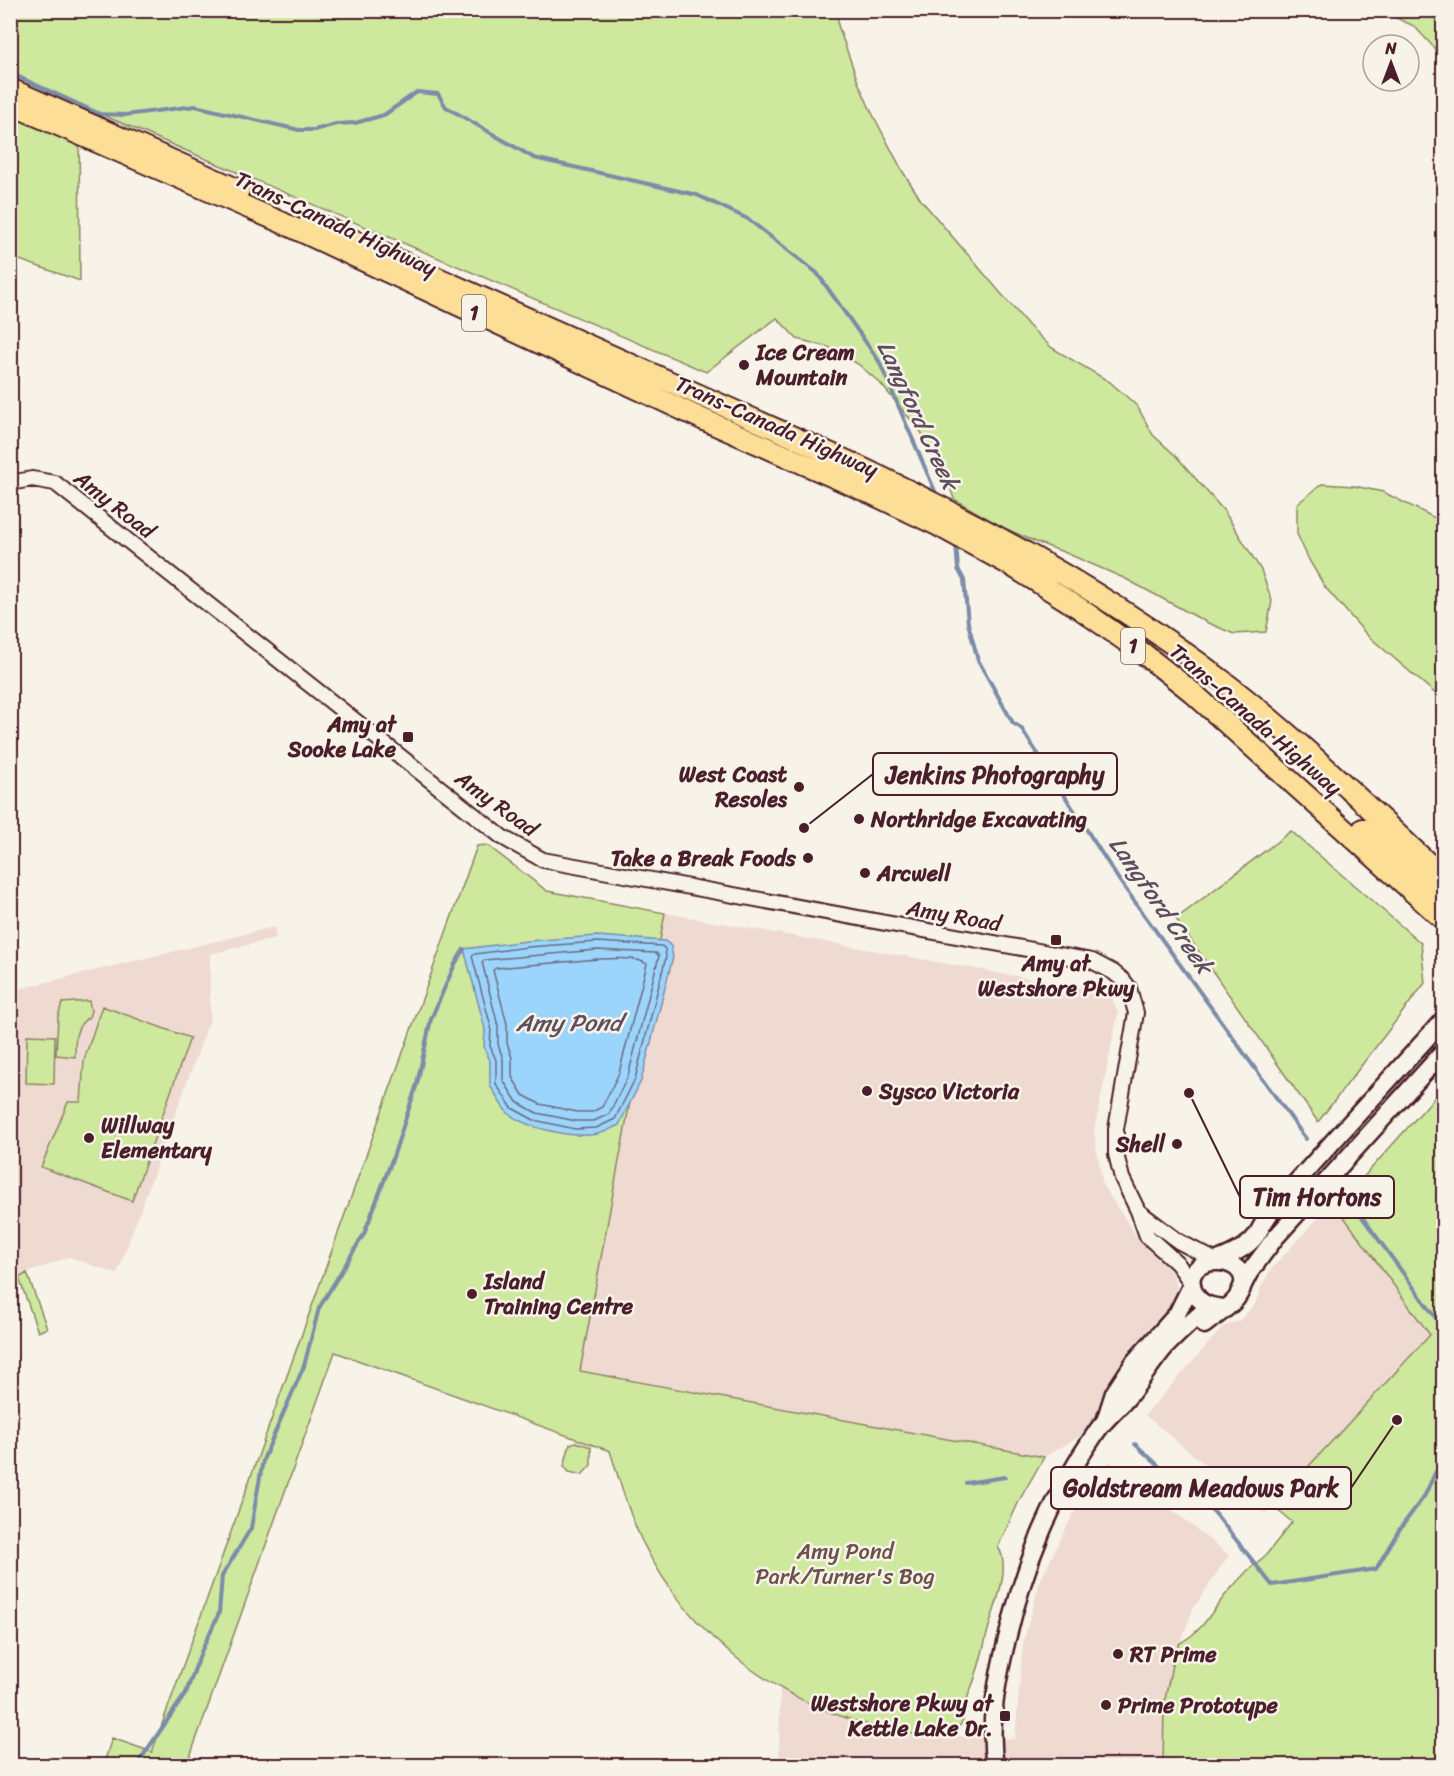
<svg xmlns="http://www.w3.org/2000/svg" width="1454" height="1776" font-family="Sriracha,sans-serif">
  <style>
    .built { fill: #efdad1 }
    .green { fill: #cee89e; stroke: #8c8464; stroke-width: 1.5 }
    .water { fill: #9cd5fc; stroke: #7b8ca8; stroke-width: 1.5 }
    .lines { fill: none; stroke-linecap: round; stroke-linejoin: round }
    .shore { stroke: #6b687f; stroke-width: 1.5 }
    .stream { stroke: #7b8ca8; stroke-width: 4 }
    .tertiary-casing { stroke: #4a1f2b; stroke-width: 18 }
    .secondary-casing { stroke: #4a1f2b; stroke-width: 21 }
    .trunk-casing { stroke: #4a1f2b; stroke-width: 24 }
    .tertiary { stroke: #f7f3e8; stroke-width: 14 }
    .secondary { stroke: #f7f3e8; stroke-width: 16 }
    .trunk { stroke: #fdde96; stroke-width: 20 }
    .poi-dot { fill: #4a1f2b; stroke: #f7f3e8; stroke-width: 2 }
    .labels { text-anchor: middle; stroke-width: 5; stroke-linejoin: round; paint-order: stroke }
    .shield { fill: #f7f3e8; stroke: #7e5f64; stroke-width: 1.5 }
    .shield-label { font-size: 21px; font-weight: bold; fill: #4a1f2b }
    .street-label { font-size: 22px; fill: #4a1f2b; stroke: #f7f3e8 }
    .poi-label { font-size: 22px; font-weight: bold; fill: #4a1f2b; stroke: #f7f3e8; text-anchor: start }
    .park-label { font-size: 22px; fill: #6b5148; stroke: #f7f3e8 }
    .water-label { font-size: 24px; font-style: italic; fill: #5e4c5f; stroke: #f7f3e8 }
    .leader { fill: none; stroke: #4a1f2b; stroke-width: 2 }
    .callout-dot { fill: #4a1f2b; stroke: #f7f3e8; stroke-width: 2 }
    .callout { fill: #f7f3e8; stroke: #4a1f2b; stroke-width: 2 }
    .callout-label { font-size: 24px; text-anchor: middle; font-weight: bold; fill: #4a1f2b }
  </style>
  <rect width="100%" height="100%" fill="#f7f3e8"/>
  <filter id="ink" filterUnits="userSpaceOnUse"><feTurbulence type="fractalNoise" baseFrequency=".0167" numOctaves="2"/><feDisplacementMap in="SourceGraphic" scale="12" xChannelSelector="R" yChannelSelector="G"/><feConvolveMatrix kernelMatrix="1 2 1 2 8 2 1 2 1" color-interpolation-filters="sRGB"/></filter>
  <g filter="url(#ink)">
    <path class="built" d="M665,913L1110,993L1118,1013L1094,1132L1103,1186L1135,1234L1171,1268L1180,1297L1088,1432L1044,1457L580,1371Z
      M274,927L276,938L210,954V1019L117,1274L69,1257L27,1273L11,1284L10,991Z
      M1333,1202L1431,1335L1265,1514L1145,1415L1223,1327L1240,1320L1255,1304L1262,1285L1272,1268Z
      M1110,1461L1229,1555L1194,1607L1172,1665L1164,1704L1163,1765L779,1766L780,1688L831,1713L872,1726L915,1734L1015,1739L1023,1643L1040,1581L1072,1516Z"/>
    <path class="green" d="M11,11H838V25L858,82L871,111L903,172L921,200L1029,326L1052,348L1110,382L1137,406L1153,435L1176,456L1224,511L1261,570L1272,601L1266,632L1234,634L1206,622L1126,579L1066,553L1036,542L1000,526L954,499L949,485L921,432L880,383L858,364L828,347L797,339L777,318L706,372L79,105L80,281L11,257Z
      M1381,11H1443V57L1414,26Z
      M1322,484L1354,486L1383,492L1443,522V700L1367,635L1325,587L1309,560L1297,534V504Z
      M1291,831L1421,943L1425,983L1318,1122L1176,919Z
      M487,845L547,891L665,913L580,1371L1044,1457L1020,1499L998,1547C1012,1567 994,1608 988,1630C984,1645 981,1660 976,1674C974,1683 969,1691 967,1700C964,1711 966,1720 957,1729C942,1742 904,1733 886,1729C781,1706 690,1638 642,1541C628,1512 620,1482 610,1451L335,1352L187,1765L103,1766L112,1738L152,1752L477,846Z
      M89,1001L91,1011L89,1017C74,1026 75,1042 75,1057L56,1055L58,1017L62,1003Z
      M102,1006L190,1038L132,1201L41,1167L68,1102H81L84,1060Z
      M27,1035L55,1036L54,1084L26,1083Z
      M1443,1088V1765H1163L1164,1704L1172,1665L1179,1644L1191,1636L1202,1626L1226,1594L1247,1571L1266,1555L1292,1522L1272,1506L1430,1335L1333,1202L1360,1181Z
      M27,1273L47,1328L38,1332L19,1278Z
      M576,1442L591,1447V1465L582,1475L569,1472L564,1466L570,1444Z"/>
    <path class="water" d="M597,936L665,941L671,946L673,957L641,1081L619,1125C612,1128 604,1133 597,1134C575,1139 525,1128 508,1113C500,1106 497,1094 490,1086V1061L484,1047L485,1029L464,949L527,941Z"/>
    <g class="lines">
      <path class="shore" d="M597,942L662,946L665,949L666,957L635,1079L615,1119L596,1128L575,1129L534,1120L512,1108L496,1084V1060L490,1046L491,1027L472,956L475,954L528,947Z
        M597,950L656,953L659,956L628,1076L609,1114L594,1121H576L537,1113L517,1102L503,1080V1059L498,1044V1026L482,962L484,960Z
        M598,959C612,959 635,956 647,964L619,1073L602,1107L592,1112H577L540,1104L523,1095L512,1077V1058L507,1043V1024L493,970L496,968Z"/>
      <path class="stream" d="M10,73L100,114L125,115L195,106L299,130H314L336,124L355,123L384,115L417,92L438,94L446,107L534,158L697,195L748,219L817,273L879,361L938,498
        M956,544L958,569L964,580L968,623L978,660L1013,723L1021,728L1119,880L1306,1139
        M1346,1195L1444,1329
        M1135,1444L1174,1480L1214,1512L1272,1585L1376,1569L1399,1530L1425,1495L1435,1473L1444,1462
        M966,1483L1005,1477
        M136,1766L186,1693L201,1652L219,1613L222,1576L251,1528L263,1460L304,1366L319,1308L364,1234L393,1157L417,1084L431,1019L455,964L464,949"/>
      <defs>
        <path id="tertiary" d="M10,483L32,479L55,483L502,837L543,860L1092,961L1113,972L1123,980L1129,988L1136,1013L1116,1129V1154L1122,1178L1138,1211L1147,1236L1177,1263L1192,1284
          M1138,1211L1178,1241L1216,1261"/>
        <path id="secondary" d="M1216,1261C1232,1254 1251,1247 1259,1231C1265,1219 1272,1210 1281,1199L1444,1019
          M1239,1293L1249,1273L1275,1238L1444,1051
          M1204,1325C1214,1317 1228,1309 1236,1299C1269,1254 1175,1248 1194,1292C1200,1305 1212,1307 1225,1308
          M1106,1418L1114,1393L1135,1361L1177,1314L1192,1284
          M995,1766C988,1723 997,1680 1007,1639C1025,1563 1052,1496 1097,1431C1106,1418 1118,1409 1128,1397C1141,1381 1152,1362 1166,1346C1180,1332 1195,1318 1210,1306"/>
        <path id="trunk" d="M10,89L239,190
          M10,104L283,223L702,419L870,493L937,525L1012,566L1079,608L1144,654L1192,692L1444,920
          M310,221L847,461C977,522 1110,594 1223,681C1301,741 1372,811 1444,878
          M1363,829L1444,898"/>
      </defs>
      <use href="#tertiary" class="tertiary-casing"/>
      <use href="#secondary" class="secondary-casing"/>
      <use href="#trunk" class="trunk-casing"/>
      <use href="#tertiary" class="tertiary"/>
      <use href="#secondary" class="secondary"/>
      <use href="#trunk" class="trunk"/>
    </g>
  </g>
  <g class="poi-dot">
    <circle cx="744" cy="365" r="6"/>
    <rect x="402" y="731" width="12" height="12" rx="3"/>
    <circle cx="799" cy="787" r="6"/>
    <circle cx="859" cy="819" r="6"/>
    <circle cx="808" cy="858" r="6"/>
    <circle cx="865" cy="873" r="6"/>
    <rect x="1050" y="934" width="12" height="12" rx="3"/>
    <circle cx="867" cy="1091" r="6"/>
    <circle cx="89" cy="1138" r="6"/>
    <circle cx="1177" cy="1144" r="6"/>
    <circle cx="472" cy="1294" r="6"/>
    <circle cx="1118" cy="1654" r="6"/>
    <circle cx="1106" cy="1705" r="6"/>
    <rect x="999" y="1710" width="12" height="12" rx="3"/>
  </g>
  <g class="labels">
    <g class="shield">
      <rect x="462" y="295" width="24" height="36" rx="4.5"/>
      <rect x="1121" y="628" width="24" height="36" rx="4.5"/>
    </g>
    <g class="shield-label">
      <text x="474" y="320">1</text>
      <text x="1133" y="653">1</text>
    </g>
    <g class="street-label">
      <text transform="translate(336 223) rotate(25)" y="8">Trans-Canada Highway</text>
      <text transform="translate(777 426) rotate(24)" y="8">Trans-Canada Highway</text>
      <text transform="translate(115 504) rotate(38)" y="8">Amy Road</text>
      <text transform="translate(1256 719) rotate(41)" y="8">Trans-Canada Highway</text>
      <text transform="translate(497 803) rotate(36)" y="8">Amy Road</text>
      <text transform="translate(954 915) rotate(10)" y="8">Amy Road</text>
    </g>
    <g class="poi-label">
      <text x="756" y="360">Ice Cream<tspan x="756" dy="25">Mountain</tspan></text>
      <text x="396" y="732" text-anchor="end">Amy at<tspan x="396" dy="25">Sooke Lake</tspan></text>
      <text x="787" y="782" text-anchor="end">West Coast<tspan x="787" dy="25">Resoles</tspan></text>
      <text x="871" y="827">Northridge Excavating</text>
      <text x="796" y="866" text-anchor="end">Take a Break Foods</text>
      <text x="877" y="881">Arcwell</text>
      <text x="1056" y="971" text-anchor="middle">Amy at<tspan x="1056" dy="25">Westshore Pkwy</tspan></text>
      <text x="879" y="1099">Sysco Victoria</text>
      <text x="101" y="1133">Willway<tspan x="101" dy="25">Elementary</tspan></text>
      <text x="1165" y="1152" text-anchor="end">Shell</text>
      <text x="484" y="1289">Island<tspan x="484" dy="25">Training Centre</tspan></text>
      <text x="1130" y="1662">RT Prime</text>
      <text x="993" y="1711" text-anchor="end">Westshore Pkwy at<tspan x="993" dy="25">Kettle Lake Dr.</tspan></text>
      <text x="1118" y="1713">Prime Prototype</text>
    </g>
    <g class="park-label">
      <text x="845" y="1559">Amy Pond<tspan x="845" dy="25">Park/Turner's Bog</tspan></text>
    </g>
    <g class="water-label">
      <text transform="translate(918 415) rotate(65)" y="8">Langford Creek</text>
      <text transform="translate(1161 905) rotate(55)" y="8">Langford Creek</text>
      <text x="569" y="1031">Amy Pond</text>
    </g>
  </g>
  <path class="leader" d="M804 828L873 774M1189 1093L1240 1197M1397 1420L1351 1488"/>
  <g class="callout-dot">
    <circle cx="804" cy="828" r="6"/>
    <circle cx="1189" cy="1093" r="6"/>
    <circle cx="1397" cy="1420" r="6"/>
  </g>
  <g class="callout">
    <rect x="873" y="753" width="244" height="42" rx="6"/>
    <rect x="1240" y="1176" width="154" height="42" rx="6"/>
    <rect x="1051" y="1467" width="300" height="42" rx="6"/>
  </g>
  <g class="callout-label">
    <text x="995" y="783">Jenkins Photography</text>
    <text x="1317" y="1205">Tim Hortons</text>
    <text x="1201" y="1496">Goldstream Meadows Park</text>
  </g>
  <rect width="1454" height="1776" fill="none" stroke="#f7f3e8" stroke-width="36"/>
  <rect x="18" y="18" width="1418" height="1740" fill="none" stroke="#4a1f2b" stroke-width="2" filter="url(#ink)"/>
  <g transform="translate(1391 63)"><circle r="28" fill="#f7f3e8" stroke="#b29e9c" stroke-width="1.5"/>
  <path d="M0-4.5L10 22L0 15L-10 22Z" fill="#4a1f2b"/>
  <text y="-9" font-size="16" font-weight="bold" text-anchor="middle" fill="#4a1f2b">N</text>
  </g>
</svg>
